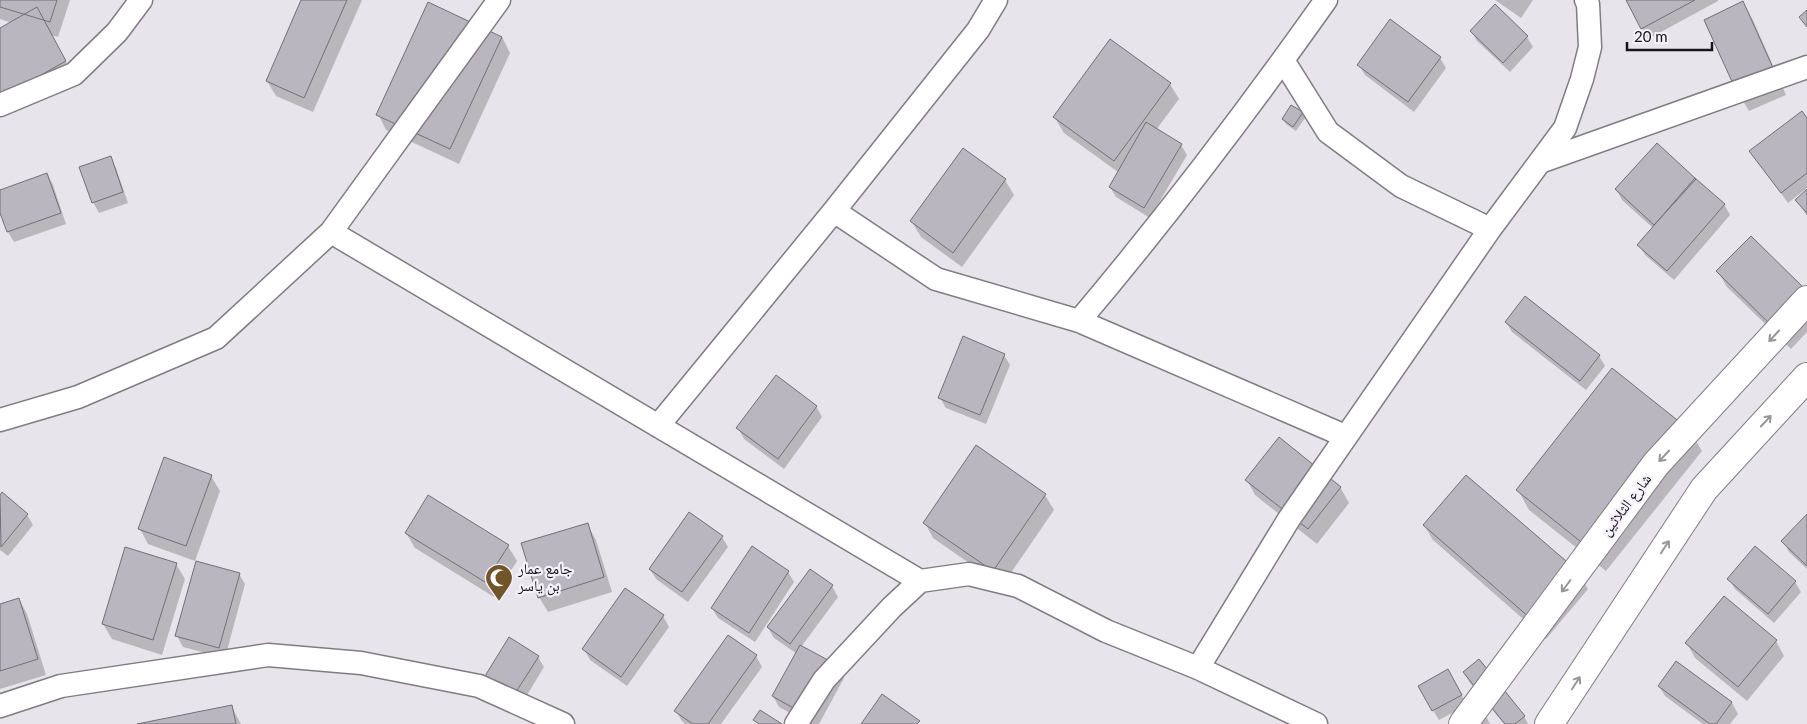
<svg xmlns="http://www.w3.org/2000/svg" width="1807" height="724" font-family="Lato,'Noto Naskh Arabic',sans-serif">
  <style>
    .shadow { fill: #0003 }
    .building { fill: #bab6bf; stroke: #736f77 }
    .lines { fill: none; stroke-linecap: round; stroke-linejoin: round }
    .street-casing { stroke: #807c84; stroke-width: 25 }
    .secondary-casing { stroke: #807c84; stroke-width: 30 }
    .street { stroke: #fff; stroke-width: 22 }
    .secondary { stroke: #fff; stroke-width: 28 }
    .oneway { stroke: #969697 }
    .labels { text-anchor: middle; stroke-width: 4.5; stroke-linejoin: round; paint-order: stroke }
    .street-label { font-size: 15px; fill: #161518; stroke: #f5f1fa }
    .poi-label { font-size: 15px; fill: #161518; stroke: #f5f1fa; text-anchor: start }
  </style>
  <rect width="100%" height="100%" fill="#e8e4ec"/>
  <path class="shadow" d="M0,0H70L58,37L51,35L74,77L0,106V30L12,23L0,19Z
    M302,0H362L313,112L276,96L267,81Z
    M1495,0H1533L1521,18Z
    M1627,0H1718V1L1648,39Z
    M1743,3L1752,18L1786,95L1749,111L1740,96Z
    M1495,6L1527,37L1533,47L1510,72L1477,41L1471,31Z
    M502,37L510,53L459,164L386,130L378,114Z
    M1440,58L1446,68L1414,112L1365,75L1359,65Z
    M1170,84L1179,99L1156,130L1181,145L1187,155L1150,218L1116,197L1110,187L1118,172L1064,133L1055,118Z
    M1302,113L1305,118L1296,131L1286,124L1283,119Z
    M1807,120V188L1788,203L1751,152Z
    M110,158L116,168L128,203L99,213L93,202Z
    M47,174L53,185L66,224L14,242L8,232L0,209V191Z
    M1005,180L1014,195L962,267L921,237L912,222Z
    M1616,189L1724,204L1730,215L1674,280L1645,255L1639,245L1653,228L1622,200Z
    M1807,191V216L1797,201Z
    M1718,272L1807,293V332L1791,349L1727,287Z
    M1506,322L1599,356L1605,366L1586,390L1512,332Z
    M1004,355L1010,365L986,424L946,408L940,398Z
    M816,406L822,417L784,469L744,439L738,428Z
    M1690,431L1702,451L1606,571L1529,510L1518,490Z
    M211,476L220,491L195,561L148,544L140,529Z
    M1247,480L1340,487L1349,503L1317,544L1255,495Z
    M2,494L27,515L33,525L8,556L0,550V496Z
    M1045,495L1054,510L1002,586L933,538L925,523Z
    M1807,516V569L1789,552L1783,541Z
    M587,524L596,540L612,592L548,612L539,597Z
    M1424,525L1579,574L1588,589L1546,639L1433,540Z
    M406,533L508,546L517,561L494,597L415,548Z
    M722,537L728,547L688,602L656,579L650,569Z
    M176,564L185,579L162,655L112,639L103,624Z
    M788,572L794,582L755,642L718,618L712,608Z
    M239,574L245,584L225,658L183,647L177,636Z
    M1729,579L1795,582L1801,592L1774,623L1735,589Z
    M832,586L838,597L801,647L838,667L844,678L819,724H811L779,707L773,696L797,654L774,638L768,628Z
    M19,599L27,614L46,675L0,689V605Z
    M663,616L669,627L627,686L590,660L584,649Z
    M1776,641L1784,656L1747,701L1695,658L1687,643Z
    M756,656L762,667L721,724H685L682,721L676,711Z
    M538,657L544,667L521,705L492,686Z
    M1676,662L1732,703L1738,714L1730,724H1703L1665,696L1659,686Z
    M1464,673L1524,716L1528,724H1504L1470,683Z
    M1454,681L1467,705L1439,720L1433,710Z
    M1481,706L1490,724H1457Z
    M232,707L241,724H143Z"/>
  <path class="building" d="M0,0H57L50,22L0,7Z
    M301,0H347L304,98L266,81Z
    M1626,0H1695L1641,29Z
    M1743,1L1778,79L1739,97L1704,20Z
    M428,2L502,37L450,149L376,115Z
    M1495,4L1528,36L1503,63L1470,31Z
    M37,7L66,61L0,98V28Z
    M1807,10V27L1799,17Z
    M1390,19L1441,57L1408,102L1357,65Z
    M1110,39L1171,83L1114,161L1053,117Z
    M1291,105L1303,112L1293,127L1282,119Z
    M1802,111L1807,118V173L1781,193L1749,151Z
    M1146,122L1182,144L1144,208L1109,187Z
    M1657,143L1696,179L1654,225L1615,189Z
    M963,148L1006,179L953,253L910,221Z
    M111,156L123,192L92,203L79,167Z
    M47,173L61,213L7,232L0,213V190Z
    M1695,178L1725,204L1667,271L1637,245Z
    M1807,189V213L1795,200Z
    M1751,236L1807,291L1781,335L1716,271Z
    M1525,296L1600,355L1580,381L1505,322Z
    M963,336L1005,354L980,415L938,398Z
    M1612,368L1691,431L1595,553L1516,490Z
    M776,375L817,406L778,459L736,428Z
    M1279,437L1341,487L1308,529L1245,480Z
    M976,445L1046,494L993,571L923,523Z
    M164,457L212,475L186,546L138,529Z
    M1466,475L1580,573L1537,624L1423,525Z
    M2,492L28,514L1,547L0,495Z
    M428,495L509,545L485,582L405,533Z
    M689,512L723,536L682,592L649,569Z
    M1807,514V566L1781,541Z
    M588,523L604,577L538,598L521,543Z
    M752,546L789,571L749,633L711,608Z
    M1755,546L1796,581L1768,614L1727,579Z
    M125,547L177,563L153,640L102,624Z
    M196,561L240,573L219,648L175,636Z
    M810,569L833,585L790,644L767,627Z
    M625,588L664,615L621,677L582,649Z
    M1724,596L1777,640L1738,687L1685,643Z
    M19,598L38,659L0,671V604Z
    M728,635L757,655L708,724H693L674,711Z
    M509,637L539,656L514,695L485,676Z
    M800,645L839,666L811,718L772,696Z
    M1479,659L1525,716L1515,724H1505L1463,672Z
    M1676,661L1732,702L1716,724H1710L1658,686Z
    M1448,669L1462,695L1432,711L1418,686Z
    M882,694L920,721L917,724H861Z
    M232,705L236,724H137Z
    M760,710L782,724H759L753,720Z"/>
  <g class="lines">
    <defs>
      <path id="street" d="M1283,60L1328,132L1401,186L1490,229
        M0,105L74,74L117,32L141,0
        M1540,162L1807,67
        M834,211L936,279L1079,321L1345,436
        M331,232L920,581
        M1079,321C1166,218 1248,110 1326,0
        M0,420L78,397L216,338L331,232L499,0
        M658,426L834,211L978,30L996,0
        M1198,668L1289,519L1490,229L1565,128L1582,79L1590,47L1588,4L1586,0
        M0,706L61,686L268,655L361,663L479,686L563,724
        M796,724L824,680L892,607L920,581L969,574L1018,586L1106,631L1198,668L1316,724"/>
      <path id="secondary" d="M1463,724L1656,464L1807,300
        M1549,724L1704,489L1807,377"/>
    </defs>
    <use href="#street" class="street-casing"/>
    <use href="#secondary" class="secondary-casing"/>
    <use href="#street" class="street"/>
    <use href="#secondary" class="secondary"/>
  </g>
  <defs><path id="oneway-shaft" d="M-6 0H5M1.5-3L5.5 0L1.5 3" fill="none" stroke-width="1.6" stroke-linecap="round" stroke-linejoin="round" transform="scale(1.25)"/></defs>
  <g class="oneway">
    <use href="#oneway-shaft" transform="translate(1774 336) rotate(133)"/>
    <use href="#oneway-shaft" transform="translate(1766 421) rotate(-47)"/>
    <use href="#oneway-shaft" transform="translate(1664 456) rotate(133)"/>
    <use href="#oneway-shaft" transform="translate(1665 547) rotate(-57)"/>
    <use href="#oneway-shaft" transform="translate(1566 586) rotate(127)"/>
    <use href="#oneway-shaft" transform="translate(1576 683) rotate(-57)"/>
  </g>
  <defs>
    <symbol id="mosque-pin" viewBox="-11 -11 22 30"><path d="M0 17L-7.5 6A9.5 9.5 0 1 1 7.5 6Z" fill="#715528" stroke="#f5f1fa"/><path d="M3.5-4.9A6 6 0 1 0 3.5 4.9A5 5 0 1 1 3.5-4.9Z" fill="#fff"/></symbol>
  </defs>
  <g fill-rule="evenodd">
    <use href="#mosque-pin" x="483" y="562" width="32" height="43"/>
  </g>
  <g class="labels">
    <g class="street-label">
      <text transform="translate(1626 505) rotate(-53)" y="5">شارع الثلاثين</text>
    </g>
    <g class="poi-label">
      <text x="518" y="574">جامع عمار<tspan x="518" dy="17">بن ياسر</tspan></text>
    </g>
  </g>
  <path d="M1627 42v8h85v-8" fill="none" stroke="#161518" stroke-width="2.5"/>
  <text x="1634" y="42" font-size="15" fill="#161518" stroke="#f5f1fa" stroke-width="4" paint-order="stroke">20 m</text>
</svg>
